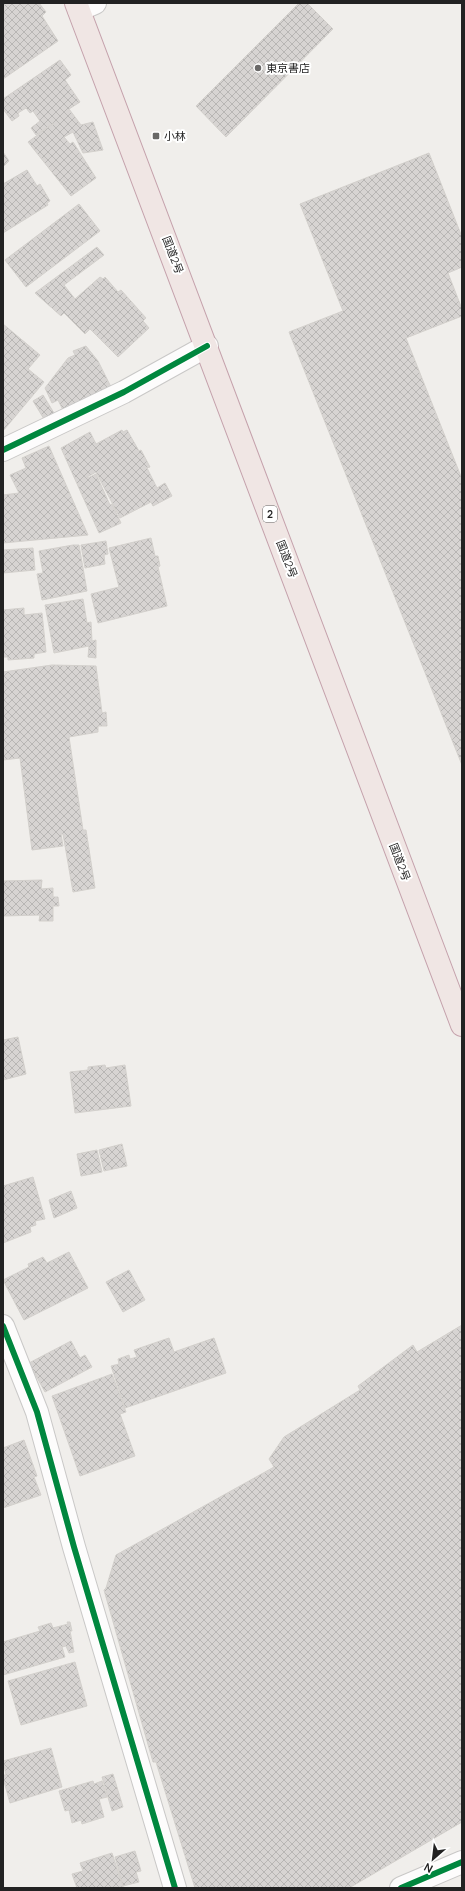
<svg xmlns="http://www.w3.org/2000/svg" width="465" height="1891" font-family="Manrope,'Noto Sans JP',sans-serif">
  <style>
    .building { fill: url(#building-cross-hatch); stroke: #d3d0cc }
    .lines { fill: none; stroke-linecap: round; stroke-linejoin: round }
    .minor-casing { stroke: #c9c8c7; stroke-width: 24 }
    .tertiary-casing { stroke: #c9c8c7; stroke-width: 24 }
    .trunk-casing { stroke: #c5a2ac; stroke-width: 24 }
    .minor { stroke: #fdfcfc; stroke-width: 22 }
    .tertiary { stroke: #fdfcfc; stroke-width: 22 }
    .trunk { stroke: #f0e6e4; stroke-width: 22 }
    .cycleway-casing { stroke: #fff; stroke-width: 8 }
    .cycleway { stroke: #00873e; stroke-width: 6 }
    .poi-dot { fill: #6a6968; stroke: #fff; stroke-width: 1.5 }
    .labels { text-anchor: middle; stroke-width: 4; stroke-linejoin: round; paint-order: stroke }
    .shield { fill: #fff; stroke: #646464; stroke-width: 1 }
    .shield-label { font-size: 10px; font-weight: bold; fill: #222 }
    .poi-label { font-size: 11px; fill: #222; stroke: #fff; text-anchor: start }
    .street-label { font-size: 11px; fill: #222; stroke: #fff }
  </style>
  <defs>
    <pattern id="building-cross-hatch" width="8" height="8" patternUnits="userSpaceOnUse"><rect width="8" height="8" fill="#d7d4d2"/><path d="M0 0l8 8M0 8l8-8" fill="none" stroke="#b8b6b4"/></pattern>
  </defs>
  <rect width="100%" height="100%" fill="#f0eeeb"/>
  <path class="building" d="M4,3H39L46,12L42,16L58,41L3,79Z
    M299,3H307L333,29L226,137L196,106Z
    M60,60L71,75L65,80L80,102L69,109L81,125L93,122L103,150L83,153L73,132L64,137L70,144L73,142L96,178L71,196L28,142L54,123L36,135L31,128L40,121L33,111L30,113L26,108L18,113L19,116L12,121L3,109V99Z
    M3,152L9,161L3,167Z
    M429,153L462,237V267L448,273L462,309V316L406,338L462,479V765L289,332L343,311L300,204Z
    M27,170L37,186L40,184L50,201L47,203L48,205L3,233V184Z
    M79,204L100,231L26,287L5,260Z
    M97,247L104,255L64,285L75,299L100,277L103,279L105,277L118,292L121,290L146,318L143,321L149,328L118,357L90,329L85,334L64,313L61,316L35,293Z
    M3,324L40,355L28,369L44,382L3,431Z
    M86,346L98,361L111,387L63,410L58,400L52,403L45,388L68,358L75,355L73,351Z
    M43,395L54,413L44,419L33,401Z
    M122,430L123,432L127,430L139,451L141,450L150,467L147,468L157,488L165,483L172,496L153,506L151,502L120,518L96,472L87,477L88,478L96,474L110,505L112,504L121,523L99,533L61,448L90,432L96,444Z
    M49,446L88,535L3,543V495L19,493L10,475L26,468L22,458Z
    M151,538L155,556H158L160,566L158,567L167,606L98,623L91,594L119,587L109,548Z
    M106,541L108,554L104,555L105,564L85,568L81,545Z
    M73,545H79L87,591L42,600L37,574L43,573L39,551Z
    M33,548L35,570L3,573V550Z
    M83,599L87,623L91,622L92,641L96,640V658L88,657L89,646L54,653L45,605Z
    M24,608V615L42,613L46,652L34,654V658L8,660V657H3V610Z
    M52,665L96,666L102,713L106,712L107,726H98V732L69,737L83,830H86L95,888L73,892L63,834H61L63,846L32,850L20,758L3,760V672Z
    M42,880L41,889L53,888V897H58L59,906H53V921H39L40,915L3,916V881Z
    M18,1037L26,1074L3,1080V1040Z
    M105,1065L106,1068L125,1065L131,1106L75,1113L70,1072L88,1070V1067Z
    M122,1144L127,1166L104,1171L99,1150Z
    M97,1150L102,1172L81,1176L77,1154Z
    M33,1177L45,1219L35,1221L36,1225L30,1227L31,1232L3,1243V1186Z
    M71,1191L77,1208L54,1218L49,1200Z
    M69,1252L88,1288L24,1320L3,1280L29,1267L28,1264L43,1257L47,1263Z
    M129,1270L145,1300L123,1312L106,1282Z
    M462,1325V1822L349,1888H195L156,1762H153L104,1590L106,1588L116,1555L274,1467L269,1459L284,1437L360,1390L358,1386L413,1345L417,1352Z
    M169,1338L174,1352L214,1338L226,1373L125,1408L111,1366L119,1364L118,1359L129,1355L130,1359L137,1357L134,1350Z
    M71,1341L80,1358L85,1355L92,1367L45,1392L29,1363Z
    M112,1374L126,1412L120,1414L135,1456L80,1476L52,1396Z
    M24,1440L37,1476L34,1477L41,1495L3,1508V1448Z
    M67,1622H70L72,1631H70L74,1652L69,1653L66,1646L62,1647L65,1657L3,1675V1642L40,1631L38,1627L51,1623L53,1628L68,1624Z
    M75,1662L87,1706L21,1725L8,1681Z
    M51,1748L62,1787L10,1803L3,1778V1775H6L3,1761Z
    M113,1774L123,1807L112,1811L102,1777Z
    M93,1781L94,1784L102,1781L107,1797L99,1799L104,1817L82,1824L81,1820L72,1823L69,1810L65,1811L59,1791Z
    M135,1851L141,1871L136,1872L139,1882L123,1886L115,1857Z
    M112,1853L123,1887L77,1888L72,1874L83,1871L80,1863Z"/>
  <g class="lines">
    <defs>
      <path id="minor" d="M79,10L95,3
        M3,450L124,392L207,346
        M3,1326L37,1412L74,1547L175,1888"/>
      <path id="tertiary" d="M401,1888L462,1862"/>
      <path id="trunk" d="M76,3L462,1025"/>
    </defs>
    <use href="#minor" class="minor-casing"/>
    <use href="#tertiary" class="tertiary-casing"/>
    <use href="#trunk" class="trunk-casing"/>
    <use href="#minor" class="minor"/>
    <use href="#tertiary" class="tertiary"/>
    <use href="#trunk" class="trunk"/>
    <defs>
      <path id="cycleway" d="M3,450L124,392L207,346
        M3,1326L37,1412L74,1547L175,1888
        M401,1888L462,1862"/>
    </defs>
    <use href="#cycleway" class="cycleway-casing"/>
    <use href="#cycleway" class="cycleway"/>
  </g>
  <g class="poi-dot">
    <circle cx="258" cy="68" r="4"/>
    <rect x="152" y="132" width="8" height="8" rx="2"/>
  </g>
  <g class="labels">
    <rect class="shield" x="263" y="506" width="14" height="16" rx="3"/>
    <g class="shield-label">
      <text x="270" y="518">2</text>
    </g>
    <g class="poi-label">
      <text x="266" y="72">東京書店</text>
      <text x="164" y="140">小林</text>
    </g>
    <g class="street-label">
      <text transform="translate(173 255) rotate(69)" y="4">国道2号</text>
      <text transform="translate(287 559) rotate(69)" y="4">国道2号</text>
      <text transform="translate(400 862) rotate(69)" y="4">国道2号</text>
    </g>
  </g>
  <rect width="465" height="1891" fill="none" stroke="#222222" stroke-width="8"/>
  <g transform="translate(433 1859) rotate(208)" stroke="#ffffff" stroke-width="3" paint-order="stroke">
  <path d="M0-3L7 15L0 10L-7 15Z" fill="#222222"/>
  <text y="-6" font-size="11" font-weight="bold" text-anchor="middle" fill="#222222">N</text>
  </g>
</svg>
